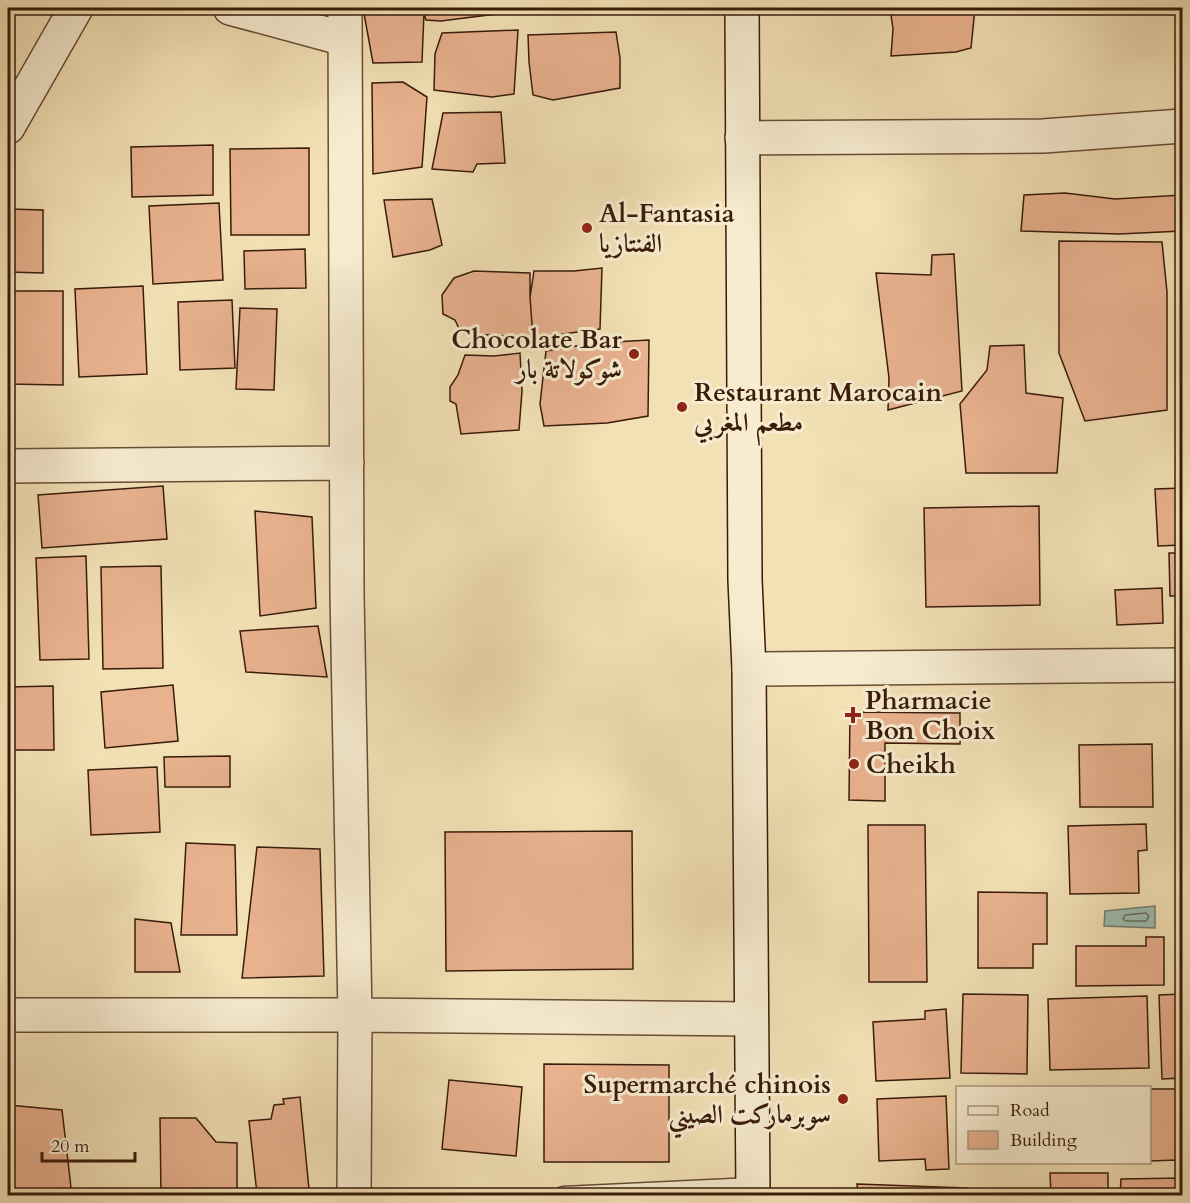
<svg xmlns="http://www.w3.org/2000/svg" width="1190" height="1203" font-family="Cardo,Amiri,serif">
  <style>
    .water { fill: #9bbdb1; stroke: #747c6e; stroke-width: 1.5 }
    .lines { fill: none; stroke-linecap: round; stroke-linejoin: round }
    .shore { stroke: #6a6c5e; stroke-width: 1.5 }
    .building { fill: #e9b28f; stroke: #391b0a; stroke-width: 1.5 }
    .lane-casing { stroke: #684c35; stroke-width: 21 }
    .street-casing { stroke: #684c35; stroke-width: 36 }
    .secondary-casing { stroke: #391b0a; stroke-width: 36 }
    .lane { stroke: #f7ecd0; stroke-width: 18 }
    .street { stroke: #f7ecd0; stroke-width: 33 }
    .secondary { stroke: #f7ecd0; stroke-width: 33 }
    .poi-dot { fill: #8f2418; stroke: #f7ecd0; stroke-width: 2 }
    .labels { text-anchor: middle; stroke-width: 6; stroke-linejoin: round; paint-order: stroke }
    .poi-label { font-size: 26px; font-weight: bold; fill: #391b0a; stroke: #f7ecd0; text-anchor: start }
  </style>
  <rect width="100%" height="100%" fill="#f3e1b6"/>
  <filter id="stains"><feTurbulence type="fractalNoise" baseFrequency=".00333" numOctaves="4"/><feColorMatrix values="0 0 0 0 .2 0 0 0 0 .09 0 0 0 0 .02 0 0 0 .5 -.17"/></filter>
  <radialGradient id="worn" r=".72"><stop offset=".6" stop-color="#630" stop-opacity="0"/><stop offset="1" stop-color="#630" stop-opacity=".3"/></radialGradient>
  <path class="water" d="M1155,906V928L1104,926L1105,911Z"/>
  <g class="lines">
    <path class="shore" d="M1146,913L1149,916L1146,921H1126L1123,919L1125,915Z"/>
  </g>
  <path class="building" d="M363,8H409L424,12L422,62L373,63Z
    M422,8H504V13L441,21L426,20Z
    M890,8H975L971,48L956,52L891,56L893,29Z
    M1002,8H1069L1068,11L1043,12L1002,10Z
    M518,30L514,94L492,97L434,90L435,54L442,33Z
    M616,32L620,58V88L553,100L533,95L529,62L528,35Z
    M403,82L427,97L422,167L373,174L372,83Z
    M501,112L505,163L477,164L473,172L432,169L443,113Z
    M213,145V195L132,197L131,147Z
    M309,148V235H231L230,149Z
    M1065,193L1115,199L1182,195V231L1119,234L1021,231L1024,195Z
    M432,199L442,245L430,250L393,257L384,200Z
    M219,203L223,280L153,284L149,206Z
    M8,209L43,210V273L8,272Z
    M1059,241L1162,242L1167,292V410L1085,421L1059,353Z
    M305,249L306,288L245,289L244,251Z
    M954,254L962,391L888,410L889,378L876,273L931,275L932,255Z
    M602,268L600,329L533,338L530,297L534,271H574Z
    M474,271L530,273V297L533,338L461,333L455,320L443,314L442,295L454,278Z
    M143,286L147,374L79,377L75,289Z
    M8,291H63V385L8,384Z
    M232,300L235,368L180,370L178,302Z
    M240,308L277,309L274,390L236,389Z
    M649,340L648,416L607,423L544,426L540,404L546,351L595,343Z
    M1024,345L1026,393L1063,398L1057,473H966L960,404L987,370L990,346Z
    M520,353L522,391L519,430L461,434L456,404L450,401V387L458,375L465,355L494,356Z
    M163,486L167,539L42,548L38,495Z
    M1182,488V545L1158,546L1155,489Z
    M1039,506L1040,605L926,607L924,508Z
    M255,511L312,517L316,608L260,616Z
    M1169,553H1182V596H1170Z
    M86,556L89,659L40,660L36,558Z
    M161,566L163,668L103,669L101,567Z
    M1162,588L1163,623L1117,625L1115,590Z
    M318,626L327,677L246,672L240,631Z
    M173,685L178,741L105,748L101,692Z
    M53,686L54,750H8V687Z
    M850,712L960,713V744L885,743V801L849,800Z
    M1180,739H1182V780H1181Z
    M1152,744L1153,807H1080L1079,745Z
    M230,756V787H165L164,757Z
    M157,767L160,832L91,835L88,770Z
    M8,775H11V840H8Z
    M1146,824L1147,850L1138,851L1139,893L1070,894L1068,826Z
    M868,825H925L927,982H869Z
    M632,831L633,969L446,971L445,832Z
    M186,843L235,845L237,935H181Z
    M257,847L320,849L324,976L242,978Z
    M978,892L1047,893V944H1033V968H978Z
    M135,919L171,923L180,972H135Z
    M1146,937H1164V985L1076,986V946H1146Z
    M963,994L1028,995L1027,1074L961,1073Z
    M1182,994V1078L1162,1079L1159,995Z
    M1147,996L1149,1068L1050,1070L1048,999Z
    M946,1009L950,1078L876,1081L873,1022L925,1019V1011Z
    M544,1064L669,1065V1162H544Z
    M449,1080L522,1087L516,1156L442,1149Z
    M1150,1089H1182V1165L1177,1160L1150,1161Z
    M946,1096L949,1169L926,1170L925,1159L879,1161L877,1099Z
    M300,1097L309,1189L257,1194L249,1121L271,1119L274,1105L284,1104L283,1099Z
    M8,1105L62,1110L72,1196H8Z
    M160,1118H196L216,1142L237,1143V1196H161Z
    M1050,1173H1108V1196H1051Z
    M1182,1178V1196H1120L1121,1179Z
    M857,1184L967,1188L968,1196H858Z"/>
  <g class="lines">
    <defs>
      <path id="lane" d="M563,1196L753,1187"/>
      <path id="street" d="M230,8L345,39
        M345,8L347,594L355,1015L354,1196
        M8,127L76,8
        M742,138L1043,136L1182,126
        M8,466L347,463
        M749,669L1182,665
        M8,1015H355L750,1019"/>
      <path id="secondary" d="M742,8L745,580L749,669L753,1196"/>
    </defs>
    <use href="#lane" class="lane-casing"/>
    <use href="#street" class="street-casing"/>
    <use href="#secondary" class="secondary-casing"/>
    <use href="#lane" class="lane"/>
    <use href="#street" class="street"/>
    <use href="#secondary" class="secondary"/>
  </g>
  <g class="poi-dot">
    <circle cx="587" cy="228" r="6"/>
    <circle cx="634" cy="354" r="6"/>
    <circle cx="682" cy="407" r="6"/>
    <path d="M850 706h6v6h6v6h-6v6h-6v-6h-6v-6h6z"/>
    <circle cx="854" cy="764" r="6"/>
    <circle cx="843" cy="1099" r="6"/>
  </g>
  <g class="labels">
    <g class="poi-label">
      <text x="599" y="222">Al-Fantasia<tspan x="599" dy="30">الفنتازيا</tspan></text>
      <text x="622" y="348" text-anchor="end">Chocolate Bar<tspan x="622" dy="30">شوكولاتة بار</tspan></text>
      <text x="694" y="401">Restaurant Marocain<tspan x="694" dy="30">مطعم المغربي</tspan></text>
      <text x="865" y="709">Pharmacie<tspan x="865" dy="30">Bon Choix</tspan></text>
      <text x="866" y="773">Cheikh</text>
      <text x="831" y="1093" text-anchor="end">Supermarché chinois<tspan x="831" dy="30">سوبرماركت الصيني</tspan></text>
    </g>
  </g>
  <rect width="1190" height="1203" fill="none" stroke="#f3e1b6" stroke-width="30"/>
  <rect x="9" y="9" width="1172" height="1185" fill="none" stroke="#391b0a" stroke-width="3"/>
  <rect x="15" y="15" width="1160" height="1173" fill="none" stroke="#391b0a" stroke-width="1.5"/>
  <rect x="956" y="1086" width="195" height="78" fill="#f7ecd0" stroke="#ab9881" stroke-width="1.5"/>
  <rect x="968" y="1106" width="30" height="9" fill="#f7ecd0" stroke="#ab9881" stroke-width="1.5"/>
  <text x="1010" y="1116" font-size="18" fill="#391b0a">Road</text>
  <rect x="968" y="1131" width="30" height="18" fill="#e9b28f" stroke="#ab9881" stroke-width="1.5"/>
  <text x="1010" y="1146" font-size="18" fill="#391b0a">Building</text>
  <path d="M42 1152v9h93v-9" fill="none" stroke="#391b0a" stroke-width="3"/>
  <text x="51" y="1152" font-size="18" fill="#391b0a" stroke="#f7ecd0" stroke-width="4.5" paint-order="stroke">20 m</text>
  <rect width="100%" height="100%" filter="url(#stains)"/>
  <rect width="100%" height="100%" fill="url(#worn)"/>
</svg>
